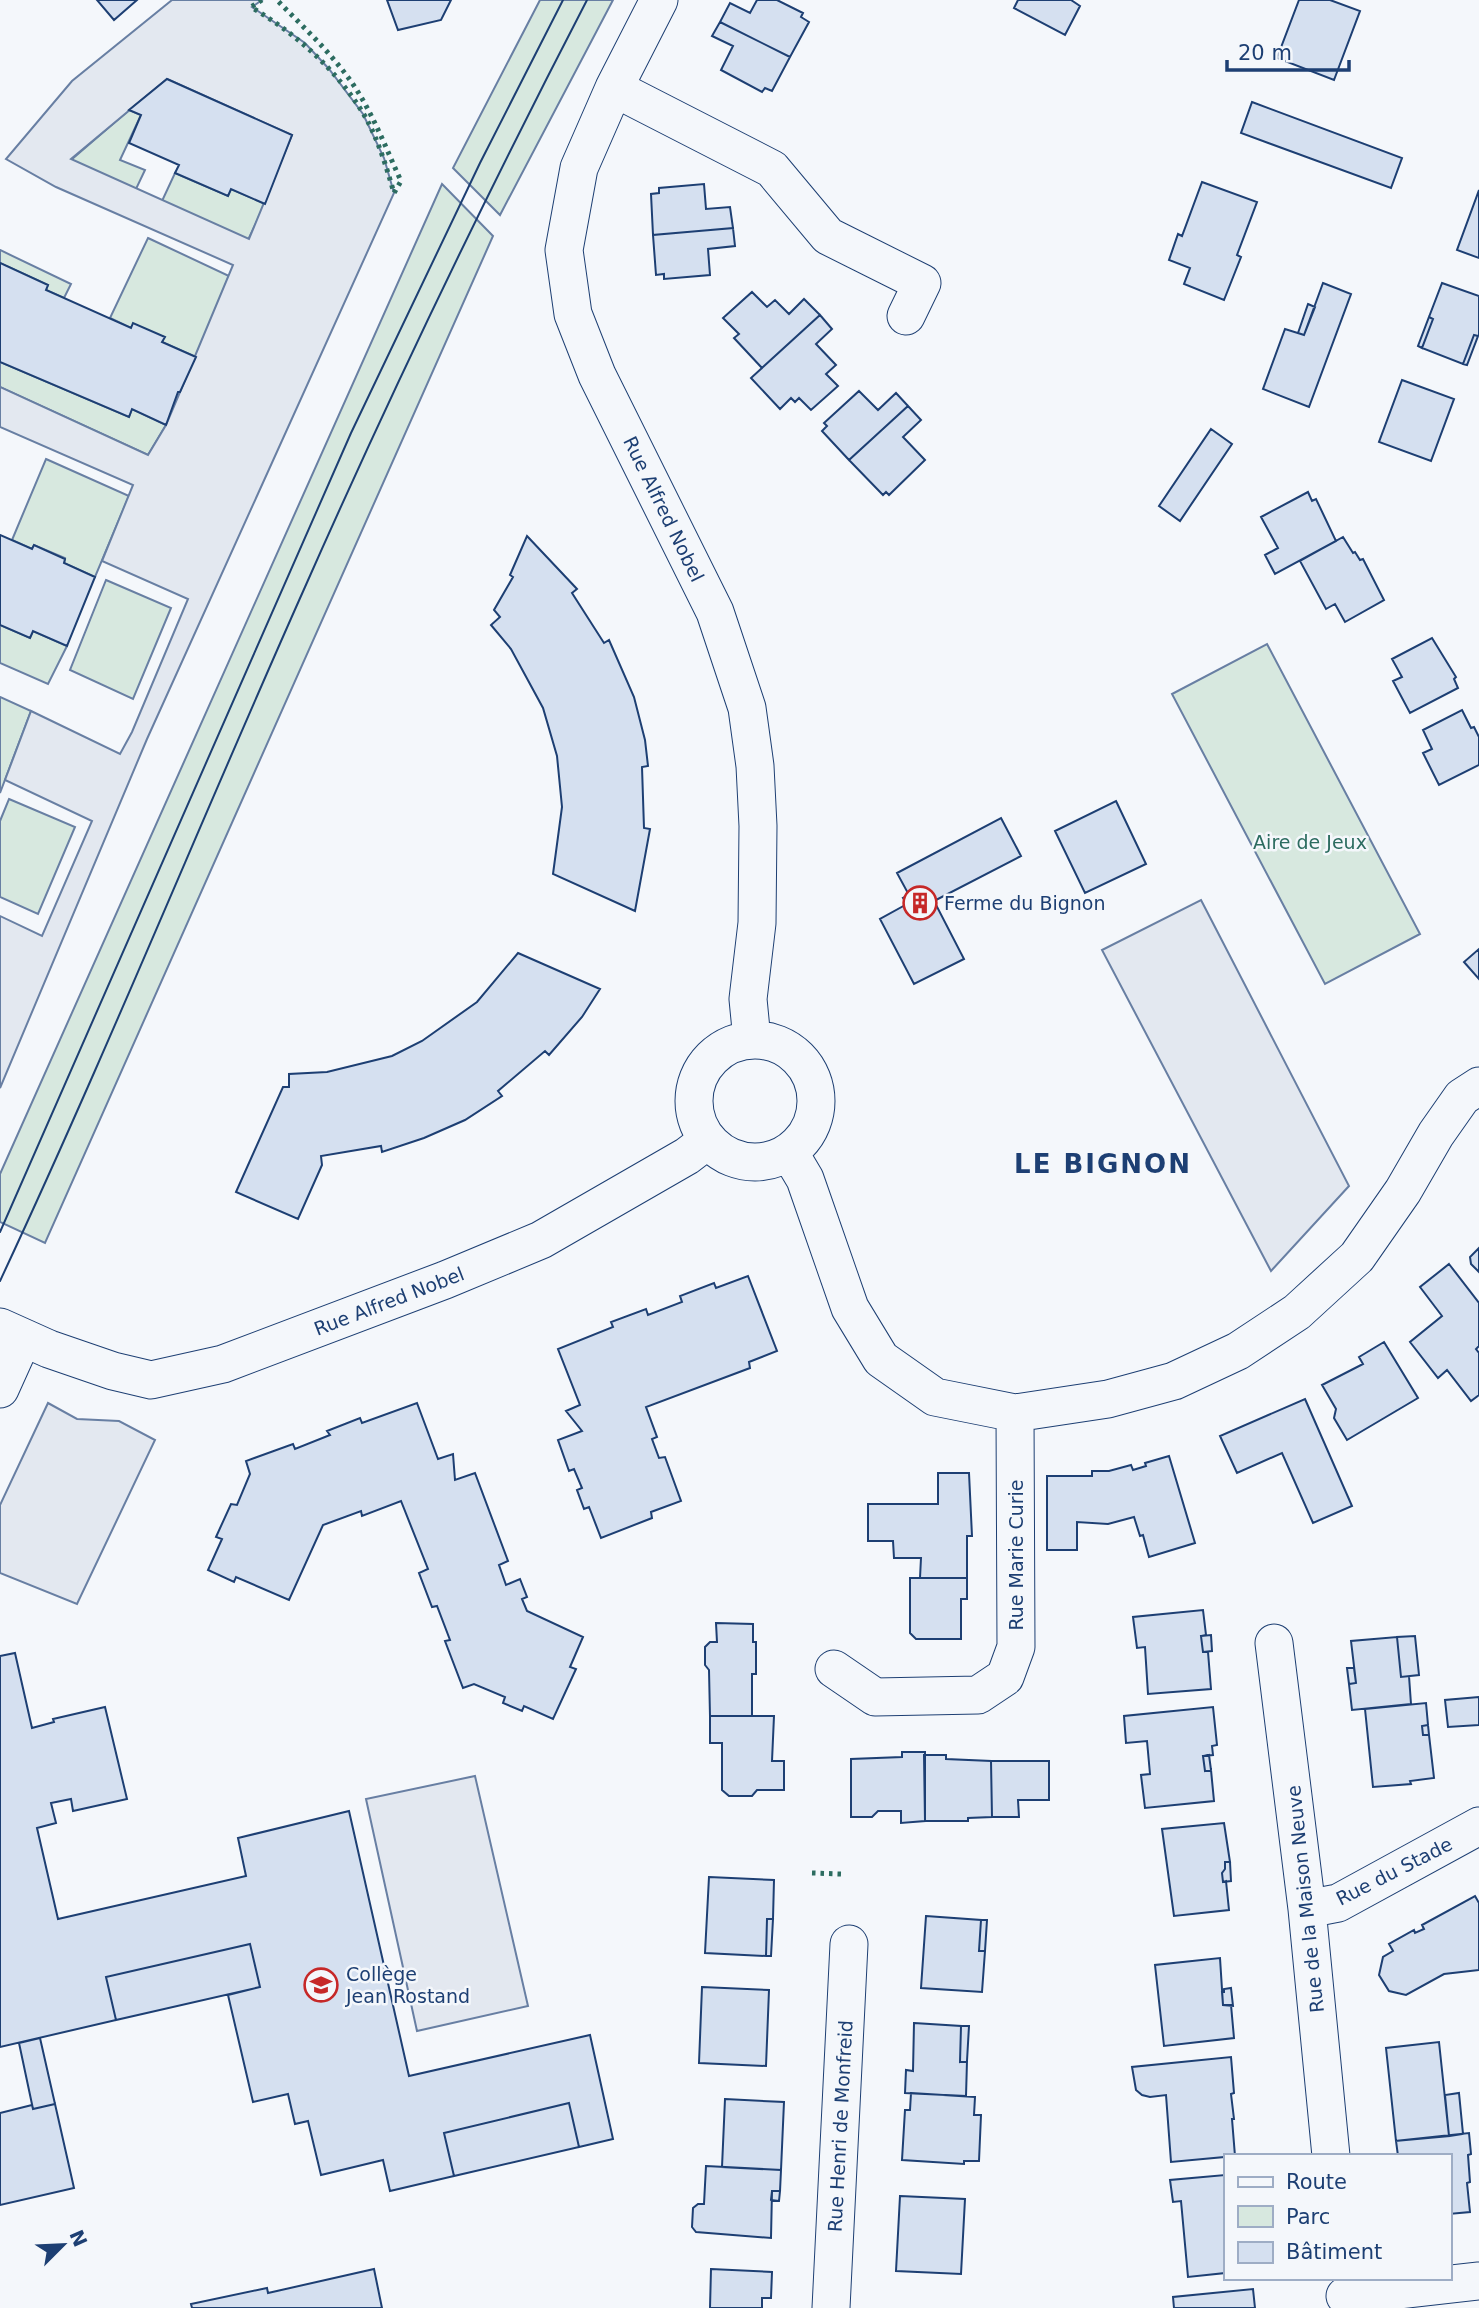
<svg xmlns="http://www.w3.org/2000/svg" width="1479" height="2308" font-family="'DejaVu Sans',sans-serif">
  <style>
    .green { fill: #d7e8df; stroke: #687fa3; stroke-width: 2 }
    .parking { fill: #e3e8f0; stroke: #687fa3; stroke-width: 2; fill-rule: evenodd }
    .building { fill: #d5e0f0; stroke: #1d3f73; stroke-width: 2 }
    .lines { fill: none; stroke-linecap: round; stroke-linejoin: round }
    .minor-casing { stroke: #1d3f73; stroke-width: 39 }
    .minor { stroke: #f4f7fb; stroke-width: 37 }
    .tram { stroke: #1d3f73; stroke-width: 2 }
    .hedge { stroke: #2c6c60; stroke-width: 5; stroke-dasharray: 3.5 5; stroke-linecap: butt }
    .labels { text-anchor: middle; stroke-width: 5; stroke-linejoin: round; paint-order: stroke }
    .street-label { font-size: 19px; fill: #1d3f73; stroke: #f4f7fb }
    .park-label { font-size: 19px; fill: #2c6c60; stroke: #f4f7fb }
    .poi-label { font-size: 19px; fill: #1d3f73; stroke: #f4f7fb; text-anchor: start }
    .district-label { font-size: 26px; font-weight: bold; letter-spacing: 2px; fill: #1d3f73; stroke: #f4f7fb }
  </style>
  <rect width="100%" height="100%" fill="#f4f7fb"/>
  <path class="green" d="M540,0H613L500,215L453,168Z
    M129,110L141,115L120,160L145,170L136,189L71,160Z
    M175,173L228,196L231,189L265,204L248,240L162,201Z
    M442,184L493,236L45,1243L0,1222V1174Z
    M148,238L229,276L196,357L162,342L164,337L131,328L110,318Z
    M0,250L71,284L64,298L46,290L48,285L0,263Z
    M0,362L129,417L132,409L166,425L148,455L0,387Z
    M46,459L129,496L95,577L64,563L65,558L34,545L32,549L12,540Z
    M106,580L171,608L133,699L70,670Z
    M0,625L30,638L33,631L67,646L48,684L0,663Z
    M1267,644L1420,934L1325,984L1172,694Z
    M0,697L31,711L0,793Z
    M9,799L75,827L38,914L0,897V821Z"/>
  <path class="parking" d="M172,0H262L252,7L305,43L329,69L363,114L384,158L394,193L147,739L0,1088V916L42,936L92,821L5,780L31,711L120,754L132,732L188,599L102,561L133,485L0,427V387L148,455L166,425L180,392L233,265L56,187L6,159L72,81ZM167,79L292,135L249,239L71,159Z
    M1201,900L1349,1186L1271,1271L1102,950Z
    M48,1403L77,1419L119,1421L155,1440L77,1604L0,1573V1505Z
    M475,1776L528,2006L417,2031L366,1799Z"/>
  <path class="building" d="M97,0H137L114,20Z
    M387,0H451L441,20L398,30Z
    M757,0H777L803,13L801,17L809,22L790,57L720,22L730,3L750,13Z
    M1018,0H1071L1080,6L1065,35L1014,8Z
    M1299,0H1330L1360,11L1334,80L1277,58Z
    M720,22L790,57L772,91L765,88L762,92L721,70L733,46L712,36Z
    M167,79L292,135L265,204L231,189L228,196L175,173L179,165L129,143L141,115L129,110Z
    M1252,102L1402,158L1391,188L1241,133Z
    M1202,182L1257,202L1237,255L1241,257L1224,300L1184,284L1190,268L1169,260L1178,234L1182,236Z
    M704,184L706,209L730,207L733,228L653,235L651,194L659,193V188Z
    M1479,190V258L1457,250Z
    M733,228L735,246L708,249L710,275L664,279V274L656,275L653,235Z
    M0,263L48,285L46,290L131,328L133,323L165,337L162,342L196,357L180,392H178L166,425L132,409L129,417L0,362Z
    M1323,283L1351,294L1309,407L1263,389L1285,329L1304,335Z
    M1442,283L1479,296V335L1478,336L1474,335L1463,364L1422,348L1433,319L1429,317Z
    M752,292L767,307L775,300L789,314L804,299L820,315L762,368L734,338L739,334L723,318Z
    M1308,304L1315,307L1304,335L1298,333Z
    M820,315L832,329L816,344L836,365L826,374L838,386L811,410L799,398L795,402L791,398L780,409L751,378Z
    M1429,317L1433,319L1422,348L1418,346Z
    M1474,335L1478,336L1467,365L1463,364Z
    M1402,380L1454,399L1431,461L1379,442Z
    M859,391L878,410L896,393L908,406L849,460L822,431L827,426L824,423Z
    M908,406L921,420L903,437L925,460L889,495L886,492L883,495L849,460Z
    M1211,429L1232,444L1180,521L1159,506Z
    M1308,492L1312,501L1316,499L1336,541L1275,574L1265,555L1278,548L1261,517Z
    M0,535L32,549L34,545L65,559L64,563L95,577L67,646L33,631L30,638L0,625Z
    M527,536L577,589L572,593L604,643L609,640L634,697L645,740L648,766L642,767L644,828L650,829L635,911L553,874L562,807L557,756L543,708L511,649L491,625L500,617L494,610L513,577L510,575Z
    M1343,537L1353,553L1355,552L1360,560L1363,559L1384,600L1345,622L1335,604L1326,609L1300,561Z
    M1432,638L1456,677L1454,679L1458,688L1410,713L1393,681L1402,677L1392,659Z
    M1462,710L1471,728L1474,727L1479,737V765L1439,785L1423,753L1432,749L1423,730Z
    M1116,801L1146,864L1085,893L1055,831Z
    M1001,818L1021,856L934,901L964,959L914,984L880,919L907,904L903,898L909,895L897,873Z
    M1479,949V979L1464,962Z
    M518,953L600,989L582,1017L549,1055L545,1051L498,1091L502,1096L465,1120L424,1138L382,1152L381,1146L321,1156L322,1165L298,1219L236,1192L283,1087H289V1074L327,1072L392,1056L422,1041L477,1002Z
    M1479,1248V1272L1471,1264L1470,1257Z
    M1449,1264L1479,1303V1346L1476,1349L1479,1353V1395L1471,1401L1447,1370L1438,1378L1410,1342L1442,1316L1420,1287Z
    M748,1276L777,1351L749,1362L750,1368L646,1407L657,1437L652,1439L659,1458L665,1457L681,1501L651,1512L652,1518L601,1538L589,1507L584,1509L577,1490L582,1488L574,1469L569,1471L558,1440L582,1431L566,1411L580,1405L558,1349L613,1327L611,1322L646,1309L648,1315L682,1302L680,1296L714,1283L716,1288Z
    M1384,1342L1418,1398L1347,1440L1334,1418L1336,1409L1322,1385L1363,1364L1359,1357Z
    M1305,1399L1352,1506L1313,1523L1282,1453L1237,1473L1220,1436Z
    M417,1403L438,1459L453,1454L455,1480L475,1473L508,1561L499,1565L506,1585L520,1579L527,1597L522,1599L527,1611L583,1637L570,1667L576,1669L553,1719L524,1706L522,1711L503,1703L505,1697L474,1684L463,1688L445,1641L450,1640L437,1606L432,1607L419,1573L428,1569L401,1501L362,1516L361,1511L323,1525L289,1600L236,1577L234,1582L208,1570L222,1539L216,1537L231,1504L237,1505L250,1474L246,1461L293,1444L295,1449L330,1435L327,1431L360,1418L362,1423Z
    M1169,1456L1195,1543L1149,1557L1143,1535L1140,1536L1134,1517L1108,1524L1077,1522V1550H1047V1476H1092V1471H1109L1131,1465L1133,1470L1146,1466L1145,1463Z
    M938,1473H969L972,1536H967V1578H920L921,1558H894L893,1541H868V1504H938Z
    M910,1578H967V1599H961V1639H916L910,1633Z
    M1203,1610L1206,1635L1201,1636L1203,1652H1208L1211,1689L1148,1694L1145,1647L1137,1648L1133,1617Z
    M716,1623L753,1624V1642H756V1674H752V1716H710L709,1670L705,1665V1647L710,1642H717Z
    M1211,1635L1212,1651L1203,1652L1201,1636Z
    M1415,1636L1419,1675L1401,1677L1397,1637Z
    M1397,1637L1401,1677L1409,1676L1411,1704L1352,1710L1349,1684L1356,1683L1351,1641Z
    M15,1653L32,1728L54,1722L53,1719L105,1707L127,1799L73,1811L71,1799L51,1803L56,1823L37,1828L58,1919L246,1876L238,1838L349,1811L409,2076L590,2035L613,2139L579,2147L569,2103L444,2133L454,2176L390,2191L383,2160L321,2175L308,2121L295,2124L288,2094L253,2102L228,1995L260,1987L250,1944L106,1977L116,2020L0,2047V1656Z
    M1347,1668H1354L1356,1683L1349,1684Z
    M1479,1697V1725L1448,1727L1445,1700Z
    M1426,1703L1428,1725L1422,1726L1423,1735H1429L1434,1778L1410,1781L1411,1784L1373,1787L1365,1709Z
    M1213,1707L1217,1745L1212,1746L1213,1755L1203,1756L1205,1771L1211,1770L1214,1801L1145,1808L1141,1775L1150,1774L1147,1741L1126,1743L1124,1716Z
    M710,1716H774L772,1761H784V1790H757L752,1796H729L722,1790V1743H710Z
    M1428,1725L1429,1735H1423L1422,1726Z
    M902,1752H925V1821L901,1823V1811H878L872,1817H851V1759L902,1757Z
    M924,1755H946V1759L991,1761L992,1817L968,1818V1821H925Z
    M1209,1755L1211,1770L1205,1771L1203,1756Z
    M991,1761H1049V1800H1018L1019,1817H992Z
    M1224,1823L1230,1862H1225V1869L1222,1873L1223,1882L1226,1881L1229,1910L1174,1916L1162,1829Z
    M1225,1862H1230L1231,1881L1223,1882L1222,1873L1225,1869Z
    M709,1877L774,1880L773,1919H767L766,1956L705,1953Z
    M1475,1896L1479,1903V1970L1444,1974L1406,1995L1389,1991L1379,1975L1383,1957L1393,1951L1389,1944L1414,1930L1415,1933L1424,1929L1422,1925Z
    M926,1916L981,1920L979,1951H985L982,1992L921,1988Z
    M767,1919H773L771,1956H766Z
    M981,1920H987L985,1951H979Z
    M250,1944L260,1987L116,2020L106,1977Z
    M1220,1958L1223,2005H1231L1234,2038L1164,2046L1155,1965Z
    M702,1987L769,1990L766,2066L699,2063Z
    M1231,1988L1233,2006L1223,2005L1222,1992H1224V1989Z
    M914,2023L961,2026L960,2062L967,2061L966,2096L905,2093L906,2070L913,2071Z
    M961,2026H969L967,2061L960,2062Z
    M40,2038L55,2104L33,2109L19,2043Z
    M1439,2042L1449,2136L1396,2141L1386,2048Z
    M1231,2057L1234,2093L1231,2094L1234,2119H1232L1235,2156L1171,2162L1166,2095L1150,2097L1142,2095L1136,2090L1132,2067Z
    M911,2093L975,2097L974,2115H981L979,2161H964V2164L902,2160L905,2110H910Z
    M1459,2093L1463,2134L1449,2136L1445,2095Z
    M725,2099L784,2102L781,2170L722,2167Z
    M569,2103L579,2147L454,2176L444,2133Z
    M55,2104L74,2188L0,2205V2113L32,2105L33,2109Z
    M1469,2133L1471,2154L1468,2155L1470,2182L1467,2183L1470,2212L1449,2214V2156H1398L1396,2141Z
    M706,2166L781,2170L780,2191H772L771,2238L696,2232L692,2227L693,2208L698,2204H704Z
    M1225,2175V2273L1188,2277L1181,2201L1173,2202L1170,2180Z
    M772,2191H780L779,2201L771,2200Z
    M900,2196L965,2199L961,2274L896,2271Z
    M374,2269L382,2308H192L191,2304L267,2288L268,2293Z
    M711,2269L772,2272L771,2298H762V2308H710Z
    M1253,2289L1255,2308H1174L1173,2297Z"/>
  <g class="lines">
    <defs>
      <path id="minor" d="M659,0L614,88L579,168L564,250L573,314L597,375L715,612L747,708L755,766L758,826L757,923L748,999L752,1040
        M614,88L772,169L828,236L922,283L906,316
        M694 1101a61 61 0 1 1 122 0a61 61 0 1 1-122 0Z
        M789,1152L805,1179L850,1308L881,1359L935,1397L1015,1413L1108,1399L1174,1381L1238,1351L1297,1312L1357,1257L1403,1191L1436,1134L1462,1097L1479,1086
        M0,1327L49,1349L113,1371L151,1380L223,1364L445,1280L541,1240L687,1156L708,1140
        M0,1389L23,1338
        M1274,1643L1307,1909L1331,2156
        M834,1669L875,1697L978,1695L1005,1677L1016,1647L1015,1413
        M1307,1909L1338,1903L1479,1826
        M1345,2296L1479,2281
        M831,2308L849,1944"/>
    </defs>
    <use href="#minor" class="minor-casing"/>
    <use href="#minor" class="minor"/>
    <path class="tram" d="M0,1232L351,433L480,163L563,0
      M0,1281C107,1052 202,818 305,587C393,388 487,193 587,0"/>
    <path class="hedge" d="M262,0L251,7C296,34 335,68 363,113C378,138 386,166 394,193L401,181C383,142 368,100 340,67C321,43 298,22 277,0
      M812,1873L841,1874"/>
  </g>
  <defs>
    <symbol id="building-ring" viewBox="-11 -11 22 22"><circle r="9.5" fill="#f4f7fb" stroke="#c62828" stroke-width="1.5"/><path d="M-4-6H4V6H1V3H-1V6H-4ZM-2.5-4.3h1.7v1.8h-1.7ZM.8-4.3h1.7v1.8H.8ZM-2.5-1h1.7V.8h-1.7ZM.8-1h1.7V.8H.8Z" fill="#c62828"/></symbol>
    <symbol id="school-ring" viewBox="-11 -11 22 22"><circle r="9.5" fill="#f4f7fb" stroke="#c62828" stroke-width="1.5"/><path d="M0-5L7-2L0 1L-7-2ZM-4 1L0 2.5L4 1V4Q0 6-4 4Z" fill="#c62828"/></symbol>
  </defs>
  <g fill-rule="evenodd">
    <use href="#building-ring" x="901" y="884" width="38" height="38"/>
    <use href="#school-ring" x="302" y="1966" width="38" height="38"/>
  </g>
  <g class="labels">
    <g class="street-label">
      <text transform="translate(664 509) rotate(64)" y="7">Rue Alfred Nobel</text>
      <text transform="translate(389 1301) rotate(-21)" y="7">Rue Alfred Nobel</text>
      <text transform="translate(1016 1555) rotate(-90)" y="7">Rue Marie Curie</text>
      <text transform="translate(1394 1871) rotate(-27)" y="7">Rue du Stade</text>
      <text transform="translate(1305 1899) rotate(-96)" y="7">Rue de la Maison Neuve</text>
      <text transform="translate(840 2126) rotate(-87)" y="7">Rue Henri de Monfreid</text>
    </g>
    <g class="park-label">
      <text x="1310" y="849">Aire de Jeux</text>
    </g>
    <g class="poi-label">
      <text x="944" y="910">Ferme du Bignon</text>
      <text x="346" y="1981">Collège<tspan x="346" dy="22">Jean Rostand</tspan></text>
    </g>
    <g class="district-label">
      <text x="1103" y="1173">LE BIGNON</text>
    </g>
  </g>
  <rect x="1224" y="2154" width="228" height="126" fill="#f4f7fb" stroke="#9eadc5" stroke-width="2"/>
  <rect x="1238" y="2177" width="35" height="10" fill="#f4f7fb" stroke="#9eadc5" stroke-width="2"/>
  <text x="1286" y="2189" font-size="21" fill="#1d3f73">Route</text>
  <rect x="1238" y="2206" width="35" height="21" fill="#d7e8df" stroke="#9eadc5" stroke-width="2"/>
  <text x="1286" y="2224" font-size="21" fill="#1d3f73">Parc</text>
  <rect x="1238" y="2242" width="35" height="21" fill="#d5e0f0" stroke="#9eadc5" stroke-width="2"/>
  <text x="1286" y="2259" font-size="21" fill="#1d3f73">Bâtiment</text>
  <g transform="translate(63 2245) rotate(66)" stroke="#f4f7fb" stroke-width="5" paint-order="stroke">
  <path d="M0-5L12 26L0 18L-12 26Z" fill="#1d3f73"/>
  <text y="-10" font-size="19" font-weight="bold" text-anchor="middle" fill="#1d3f73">N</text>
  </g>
  <path d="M1227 60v10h122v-10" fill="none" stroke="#1d3f73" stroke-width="3.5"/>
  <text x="1238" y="60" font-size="21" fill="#1d3f73" stroke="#f4f7fb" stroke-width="5" paint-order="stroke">20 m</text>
</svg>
